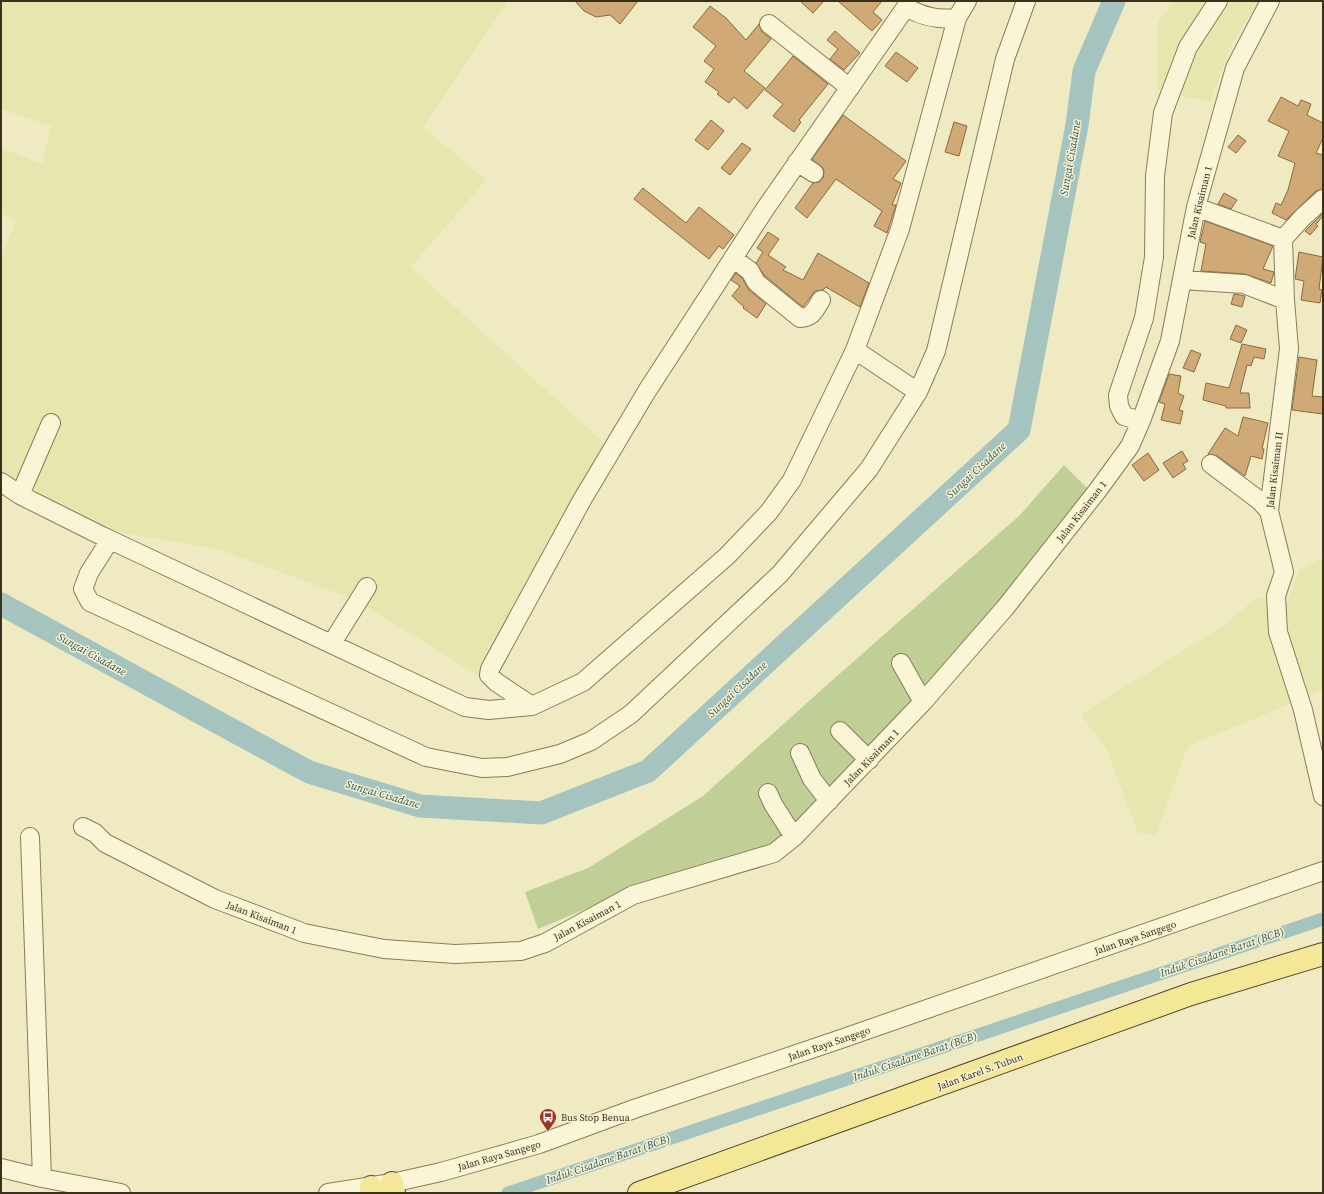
<svg xmlns="http://www.w3.org/2000/svg" width="1324" height="1194" font-family="'Source Serif 4',serif">
  <style>
    .farmland { fill: #e6e6af }
    .green { fill: #bfcf96 }
    .lines { fill: none; stroke-linecap: round; stroke-linejoin: round }
    .canal { stroke: #a5c3bf; stroke-width: 13 }
    .river { stroke: #a5c3bf; stroke-width: 23 }
    .building { fill: #d0aa76; stroke: #8c693d }
    .minor-casing { stroke: #8b7b58; stroke-width: 20 }
    .major-casing { stroke: #59482d; stroke-width: 24 }
    .minor { stroke: #faf5d6; stroke-width: 18 }
    .major { stroke: #f5e798; stroke-width: 22 }
    .labels { text-anchor: middle; stroke-width: 3; stroke-linejoin: round; paint-order: stroke }
    .street-label { font-size: 10px; fill: #3a301d; stroke: #f7f2d2 }
    .poi-label { font-size: 10px; fill: #3a301d; stroke: #f7f2d2; text-anchor: start }
    .water-label { font-size: 11px; font-style: italic; fill: #2c565b; stroke: #f7f2d2 }
  </style>
  <rect width="100%" height="100%" fill="#f0eac2"/>
  <path class="farmland" d="M1,1H500L507,3L423,127L486,180L411,267L604,443L482,678L356,600L218,549L106,530L1,475V257L16,221L1,213V148L42,164L51,126L1,109Z
    M1175,1H1260L1232,43L1210,102L1157,90L1158,22Z
    M1323,558V690L1188,746L1156,834L1138,833L1108,753L1081,714L1223,626L1256,598L1286,605L1300,569Z"/>
  <path class="green" d="M1064,465L1098,499L790,849L631,890L538,929L525,892L588,868L703,796L828,684L1020,515Z"/>
  <g class="lines">
    <path class="canal" d="M508,1193L1323,919"/>
    <path class="river" d="M1,604L309,772L420,806L541,813L648,771L1019,430L1077,125L1084,71L1114,1"/>
  </g>
  <path class="building" d="M575,1H638L620,24L610,15L596,17L584,11Z
    M800,1H824L813,13Z
    M838,1H882L873,12L882,20L872,31Z
    M710,6L726,18L746,40L759,24L762,32L771,39L744,71L765,88L747,109L734,97L729,103L717,94L719,92L705,82L714,69L704,61L716,46L693,27Z
    M835,31L860,53L844,70L830,59L838,49L827,40Z
    M896,52L918,68L907,82L885,66Z
    M793,56L828,84L799,120L801,122L794,132L773,116L783,104L765,90Z
    M1281,97L1298,106L1301,100L1311,104L1307,115L1323,123V138L1316,153L1323,155V189L1316,191L1286,220L1272,213L1276,203L1281,205L1288,190L1295,163L1278,156L1289,131L1268,121Z
    M843,115L906,161L893,179L901,183L892,205H896L887,233L874,226L882,211L836,179L807,218L795,208L813,183L819,182L823,178L824,173L823,168L812,159Z
    M711,120L724,131L708,150L695,140Z
    M954,122L967,126L959,156L945,152Z
    M1238,135L1246,141L1236,153L1228,147Z
    M742,143L751,149L730,175L721,168Z
    M643,188L686,223L699,207L734,235L723,249L719,246L709,259L634,199Z
    M1224,193L1237,200L1231,209L1218,204Z
    M1323,213V216L1316,224L1318,226L1310,235L1305,231Z
    M1205,221L1273,246L1263,269L1274,272L1271,283L1245,274L1201,271L1206,244L1200,242Z
    M768,232L779,239L768,255L786,267L783,270L803,280L818,253L869,283L860,307L826,287L823,290L815,291L803,307L770,280L764,275L756,263L763,252L757,248Z
    M1299,252L1323,257L1319,289L1322,290L1320,303L1301,300L1304,281L1295,279Z
    M736,273L742,278L749,290L766,304L757,318L743,308L744,307L732,296L740,286L731,280Z
    M1234,294L1245,296L1242,307L1231,304Z
    M1236,325L1247,330L1241,343L1230,339Z
    M1242,344L1266,349L1264,359L1254,357L1251,366L1247,365L1240,393H1249L1250,408H1226V406L1203,400L1206,383L1229,388Z
    M1191,350L1201,354L1194,372L1183,368Z
    M1299,357L1317,360L1312,396L1323,397V414L1292,410Z
    M1169,374L1181,376L1178,393L1184,396L1179,410L1183,411L1180,424L1161,420L1165,404L1159,402Z
    M1243,417L1268,423L1262,449H1264L1262,459L1251,456L1245,476L1217,456L1208,454L1225,428L1238,436Z
    M1182,451L1188,461L1183,464L1186,469L1173,478L1163,463Z
    M1148,453L1159,470L1144,481L1132,465Z"/>
  <g class="lines">
    <defs>
      <path id="minor" d="M769,24L850,88
        M797,162L814,173
        M1323,199L1303,217L1283,239L1285,300L1289,349L1269,511L1284,572L1276,596L1278,632L1303,710L1323,796
        M1196,207L1283,239
        M733,258L750,271L756,282L763,288L800,318C812,318 815,310 821,300
        M1182,280L1244,284L1285,300
        M855,350L918,392
        M1141,421L1124,416L1119,406L1118,395L1144,318L1154,257L1155,176L1163,113L1188,47L1218,1
        M1211,464L1260,501L1269,511
        M1,482L20,495L102,536L465,707L489,710L532,706L583,682L727,556L769,512L792,480L855,350L900,229L957,18L967,1
        M20,495L51,423
        M110,540L89,573L83,589L90,602L426,757L482,768L507,767L560,754L591,741L631,714L780,574L869,469L918,392L936,351L1005,59L1026,1
        M332,643L367,587
        M901,663L923,702
        M532,706L496,682L489,675L490,669L582,500L647,391L765,209L906,7C923,17 938,20 957,18
        M840,731L869,760
        M800,753L812,779L829,801
        M768,793L773,804L794,837
        M83,827L95,833L105,843L215,899L304,933L384,949L455,954L521,951L545,943L633,895L774,853L794,837L923,702L1005,608L1098,490L1130,446L1141,421L1170,341L1196,207L1235,68L1270,1
        M30,837L42,1178
        M1,1168L42,1178L121,1193
        M328,1193L392,1183L441,1172L539,1144L634,1109L838,1040L1323,871"/>
      <path id="major" d="M392,1183L394,1193
        M371,1187L372,1193
        M639,1193L1191,994L1323,954"/>
    </defs>
    <use href="#minor" class="minor-casing"/>
    <use href="#major" class="major-casing"/>
    <use href="#minor" class="minor"/>
    <use href="#major" class="major"/>
  </g>
  <defs>
    <symbol id="bus-pin" viewBox="-11 -11 22 30"><path d="M0 17L-7.5 6A9.5 9.5 0 1 1 7.5 6Z" fill="#9d3725" stroke="#f7f2d2"/><path d="M-5-6H5V4H4V6H2V4H-2V6H-4V4H-5ZM-3.5-4V0h7V-4ZM-3.5 1.2v1.5H-2V1.2ZM2 1.2v1.5H3.5V1.2Z" fill="#fff"/></symbol>
  </defs>
  <g fill-rule="evenodd">
    <use href="#bus-pin" x="538" y="1107" width="20" height="27"/>
  </g>
  <g class="labels">
    <g class="street-label">
      <text transform="translate(1199 202) rotate(-76)" y="4">Jalan Kisaiman 1</text>
      <text transform="translate(1274 470) rotate(-83)" y="4">Jalan Kisaiman II</text>
      <text transform="translate(1081 511) rotate(-52)" y="4">Jalan Kisaiman 1</text>
      <text transform="translate(871 757) rotate(-46)" y="4">Jalan Kisaiman 1</text>
      <text transform="translate(262 917) rotate(21)" y="4">Jalan Kisaiman 1</text>
      <text transform="translate(587 920) rotate(-28)" y="4">Jalan Kisaiman 1</text>
      <text transform="translate(1135 937) rotate(-19)" y="4">Jalan Raya Sangego</text>
      <text transform="translate(829 1043) rotate(-19)" y="4">Jalan Raya Sangego</text>
      <text transform="translate(980 1071) rotate(-20)" y="4">Jalan Karel S. Tubun</text>
      <text transform="translate(499 1155) rotate(-16)" y="4">Jalan Raya Sangego</text>
    </g>
    <g class="poi-label">
      <text x="561" y="1121">Bus Stop Benua</text>
    </g>
    <g class="water-label">
      <text transform="translate(1070 158) rotate(-80)" y="4">Sungai Cisadane</text>
      <text transform="translate(976 470) rotate(-43)" y="4">Sungai Cisadane</text>
      <text transform="translate(92 654) rotate(29)" y="4">Sungai Cisadane</text>
      <text transform="translate(737 689) rotate(-43)" y="4">Sungai Cisadane</text>
      <text transform="translate(383 794) rotate(16)" y="4">Sungai Cisadane</text>
      <text transform="translate(1222 952) rotate(-19)" y="4">Induk Cisadane Barat (BCB)</text>
      <text transform="translate(915 1056) rotate(-19)" y="4">Induk Cisadane Barat (BCB)</text>
      <text transform="translate(608 1159) rotate(-19)" y="4">Induk Cisadane Barat (BCB)</text>
    </g>
  </g>
  <rect width="1324" height="1194" fill="none" stroke="#3a301d" stroke-width="4"/>
</svg>
